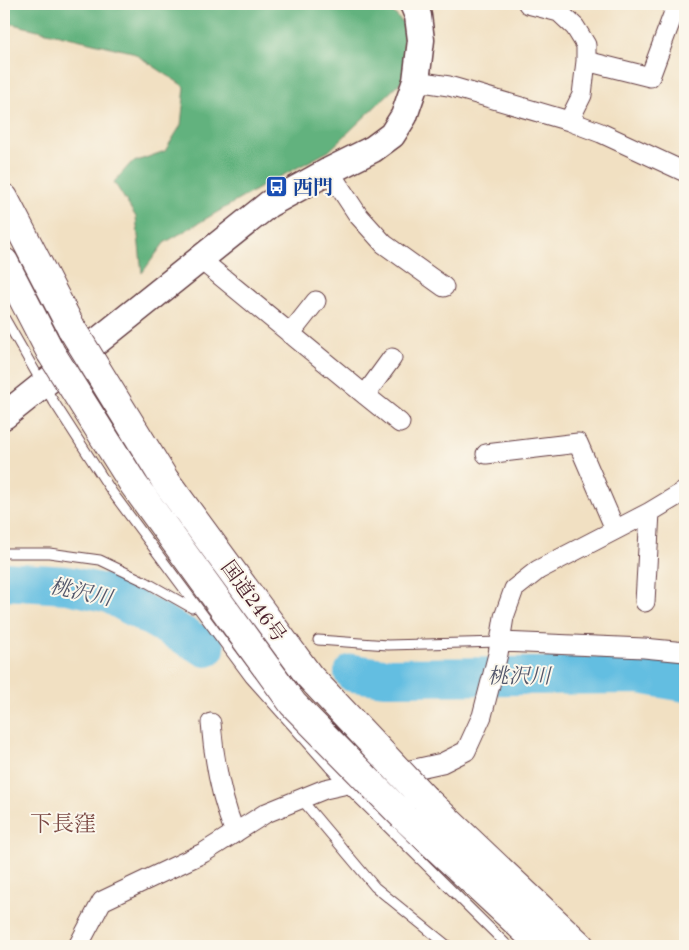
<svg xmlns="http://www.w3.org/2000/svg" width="689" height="950" font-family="'Old Standard TT','Noto Serif JP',serif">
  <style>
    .forest { fill: #62b27e; stroke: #566854 }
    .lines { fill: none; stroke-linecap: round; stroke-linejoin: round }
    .river { stroke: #64bee1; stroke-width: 38 }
    .lane-casing { stroke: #633c42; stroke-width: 11 }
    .street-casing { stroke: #633c42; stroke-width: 21 }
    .secondary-casing { stroke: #633c42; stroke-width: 29 }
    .highway-casing { stroke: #633c42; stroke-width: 30 }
    .lane { stroke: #fff; stroke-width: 9 }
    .street { stroke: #fff; stroke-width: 19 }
    .secondary { stroke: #fff; stroke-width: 26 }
    .highway { stroke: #fff; stroke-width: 28 }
    .highway-bridge-casing { stroke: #633c42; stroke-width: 30; stroke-linecap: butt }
    .highway-bridge { stroke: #fff; stroke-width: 28 }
    .labels { text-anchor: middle; stroke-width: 4; stroke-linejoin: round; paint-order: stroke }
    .transit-label { font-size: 20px; font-weight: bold; fill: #164399; stroke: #fbf7ec; text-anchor: start }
    .street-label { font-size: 20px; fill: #4a1f2b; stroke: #fbf7ec }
    .water-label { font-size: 21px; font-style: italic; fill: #53576b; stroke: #fbf7ec }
    .quarter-label { font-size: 22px; fill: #7b4944; stroke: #fbf7ec }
  </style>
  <rect width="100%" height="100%" fill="#fbf7ec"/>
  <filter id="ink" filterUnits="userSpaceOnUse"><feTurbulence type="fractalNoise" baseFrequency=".02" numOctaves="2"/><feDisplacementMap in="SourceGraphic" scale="10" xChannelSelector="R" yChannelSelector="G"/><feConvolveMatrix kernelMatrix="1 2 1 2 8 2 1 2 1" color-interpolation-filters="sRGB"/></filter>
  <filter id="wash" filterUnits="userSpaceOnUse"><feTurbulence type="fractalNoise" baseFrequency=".0096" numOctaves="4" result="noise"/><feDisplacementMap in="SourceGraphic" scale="20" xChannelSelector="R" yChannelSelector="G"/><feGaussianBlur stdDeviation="1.12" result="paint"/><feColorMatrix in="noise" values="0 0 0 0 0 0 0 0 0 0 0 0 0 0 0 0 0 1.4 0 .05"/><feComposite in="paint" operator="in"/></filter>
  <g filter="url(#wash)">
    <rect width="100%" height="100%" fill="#f1e0c2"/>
    <path class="forest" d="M4,4H386L403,23L405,78L329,151L259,188L164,243L142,273L136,217L114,182L131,163L165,151L181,125L185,87L132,52L4,22Z"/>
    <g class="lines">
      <path class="river" d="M4,581L67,585L109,594L206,648
        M353,673L384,677L639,675L685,683"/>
    </g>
  </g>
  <g filter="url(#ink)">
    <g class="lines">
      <defs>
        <path id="lane" d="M4,317L43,385L112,492L250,678L345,785L508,946
          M4,553H49L100,560L146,582L192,608
          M318,640L388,645L500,642
          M301,799L375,887L448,946"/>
        <path id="street" d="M528,4L559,12L575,27L586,45V61L582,95L569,121
          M586,61L650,77L677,4
          M416,81L449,86L569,121L601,133L685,172
          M329,171L358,215L384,244L444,287
          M201,260L365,395L400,423
          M290,334L316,301
          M365,395L392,358
          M486,454L578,443L615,529
          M645,602L650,512
          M500,642L644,648L685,652
          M211,723C214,760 221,798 235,833
          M78,946L102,901L203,853L266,813L325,789L442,763L466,751L482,716L498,654L504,617L514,589L538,570L650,512L685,491"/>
        <path id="secondary" d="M4,416L269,204L329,171L373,149L392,135L404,116L416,81L421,40L418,16L413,4"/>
        <path id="highway" d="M4,198L72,329
          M4,262L51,353
          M425,799L580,946
          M403,816L542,946"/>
      </defs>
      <use href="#lane" class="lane-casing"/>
      <use href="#street" class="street-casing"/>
      <use href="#secondary" class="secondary-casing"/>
      <use href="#highway" class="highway-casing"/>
      <use href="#lane" class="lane"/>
      <use href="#street" class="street"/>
      <use href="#secondary" class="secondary"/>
      <use href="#highway" class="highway"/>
      <defs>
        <path id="highway-bridge" d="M72,329L165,480L309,676L425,799
          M51,353L134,485L293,704L403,816"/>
      </defs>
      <use href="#highway-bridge" class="highway-bridge-casing"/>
      <use href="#highway-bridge" class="highway-bridge"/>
    </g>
  </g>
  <defs>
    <symbol id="bus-square" viewBox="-11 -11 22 22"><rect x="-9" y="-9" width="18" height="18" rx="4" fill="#1a4fb4" stroke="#fbf7ec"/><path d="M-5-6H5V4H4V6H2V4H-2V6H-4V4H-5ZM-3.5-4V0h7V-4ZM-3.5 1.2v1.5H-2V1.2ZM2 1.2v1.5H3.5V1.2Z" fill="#fff"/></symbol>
  </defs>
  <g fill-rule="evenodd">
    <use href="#bus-square" x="264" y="174" width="25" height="25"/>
  </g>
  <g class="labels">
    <g class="transit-label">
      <text x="293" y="194">西門</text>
    </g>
    <g class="street-label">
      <text transform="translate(254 601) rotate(54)" y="7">国道246号</text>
    </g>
    <g class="water-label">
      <text transform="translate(81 592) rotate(12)" y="7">桃沢川</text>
      <text x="519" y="683">桃沢川</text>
    </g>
    <g class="quarter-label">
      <text x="63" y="831">下長窪</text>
    </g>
  </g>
  <rect width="689" height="950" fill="none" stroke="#fbf7ec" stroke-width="20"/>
</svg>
